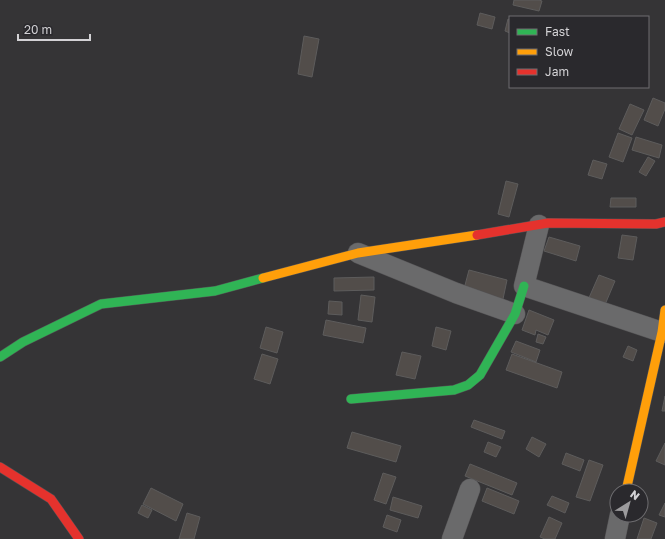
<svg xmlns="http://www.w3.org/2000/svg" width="665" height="539" font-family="'Golos Text',sans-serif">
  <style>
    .building { fill: #524d4a; stroke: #5d5c5c }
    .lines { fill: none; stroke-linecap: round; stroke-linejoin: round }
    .street-casing { stroke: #545355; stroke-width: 21 }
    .fast-casing { stroke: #545355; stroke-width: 10 }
    .slow-casing { stroke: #545355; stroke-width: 10 }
    .jam-casing { stroke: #545355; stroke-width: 10 }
    .street { stroke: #6a6a6b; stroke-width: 20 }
    .fast { stroke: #30b455; stroke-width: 9 }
    .slow { stroke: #ff9f0a; stroke-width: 9 }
    .jam { stroke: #e5322d; stroke-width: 9 }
  </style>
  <rect width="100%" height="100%" fill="#353436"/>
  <path class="building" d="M514,0H539L542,1L539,11L513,5Z
    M480,13L495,17L492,29L477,25Z
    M508,19L510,20V33L505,31Z
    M304,36L319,39L312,77L298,74Z
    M653,98L665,103V109L658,126L644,120Z
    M630,104L644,110L632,135L619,129Z
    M618,133L632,138L623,162L609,157Z
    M636,137L662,145L659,158L632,150Z
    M648,157L655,161L646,176L639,172Z
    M593,160L607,164L602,179L588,175Z
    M506,181L518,184L509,217L498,214Z
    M611,198H636V207H610Z
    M622,235L637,237L633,260L618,258Z
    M549,237L580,246L576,261L544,251Z
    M469,270L507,280L503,299L464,289Z
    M599,275L615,281L604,307L588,300Z
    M374,277V290L334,291V278Z
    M361,295L375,297L372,322L358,320Z
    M329,301L342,302V315L328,314Z
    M529,310L554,320L548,335L536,330L535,335L522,330Z
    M326,320L366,328L363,343L323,335Z
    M266,327L283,332L277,353L260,348Z
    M436,327L451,331L446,350L432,346Z
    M538,334L546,337L543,344L536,342Z
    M516,341L540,350L536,362L511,352Z
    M628,346L637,350L633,361L623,357Z
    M402,352L421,356L415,379L396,375Z
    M262,354L278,359L270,384L254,379Z
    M512,354L562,372L557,388L506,370Z
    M665,396V411H662Z
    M474,420L505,431L502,439L471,427Z
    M352,432L401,446L396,462L347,448Z
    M532,437L546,444L539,457L526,449Z
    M488,442L501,447L496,457L484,452Z
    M665,443V465L656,461Z
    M566,453L584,460L580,471L562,464Z
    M589,460L603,465L590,501L576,497Z
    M470,464L517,483L512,495L465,476Z
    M383,473L396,477L386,504L374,500Z
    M151,488L183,504L176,521L143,504Z
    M487,488L519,501L514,514L482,501Z
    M552,496L569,503L565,513L547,505Z
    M393,497L422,506L418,518L390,510Z
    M665,503V517L659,515Z
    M142,505L152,510L148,518L138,513Z
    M187,513L200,517L194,539H179Z
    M387,515L401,520L397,532L383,527Z
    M549,517L562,523L555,539H545L540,537Z
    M644,518L657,523L651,539H637Z"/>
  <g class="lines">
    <defs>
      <path id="street" d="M539,225L524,286L665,333
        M358,253L456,293L515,314
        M452,539L470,489
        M615,539L620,515"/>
      <path id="fast" d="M0,357L23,342L101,304L215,291L263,278
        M351,399L454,390L468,385L480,375L515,314L524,286"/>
      <path id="slow" d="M263,278L358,253L477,235
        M626,491L662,332L665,310"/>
      <path id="jam" d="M477,235L548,223L656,224L665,222
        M0,467L51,499L79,539"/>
    </defs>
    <use href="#street" class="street-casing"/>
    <use href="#fast" class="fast-casing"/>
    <use href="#slow" class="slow-casing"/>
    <use href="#jam" class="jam-casing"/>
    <use href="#street" class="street"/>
    <use href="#fast" class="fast"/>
    <use href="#slow" class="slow"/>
    <use href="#jam" class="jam"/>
  </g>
  <rect x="509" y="16" width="140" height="72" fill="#2a292d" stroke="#6e6d70"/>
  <rect x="517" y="29" width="20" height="6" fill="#30b455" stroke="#6e6d70"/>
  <text x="545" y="36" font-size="12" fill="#d3d2d5">Fast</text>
  <rect x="517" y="49" width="20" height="6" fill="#ff9f0a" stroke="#6e6d70"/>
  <text x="545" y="56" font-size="12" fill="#d3d2d5">Slow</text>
  <rect x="517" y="69" width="20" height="6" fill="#e5322d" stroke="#6e6d70"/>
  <text x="545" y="76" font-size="12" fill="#d3d2d5">Jam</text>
  <g transform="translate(629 503) rotate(37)"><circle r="19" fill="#2a292d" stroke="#6e6d70"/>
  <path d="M0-3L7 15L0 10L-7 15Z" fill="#9c9b9d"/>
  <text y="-6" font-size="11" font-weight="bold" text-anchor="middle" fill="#d3d2d5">N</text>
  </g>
  <path d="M18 34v6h72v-6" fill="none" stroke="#d3d2d5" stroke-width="2"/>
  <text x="24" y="34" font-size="12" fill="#d3d2d5" stroke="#2a292d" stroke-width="3" paint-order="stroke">20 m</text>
</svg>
